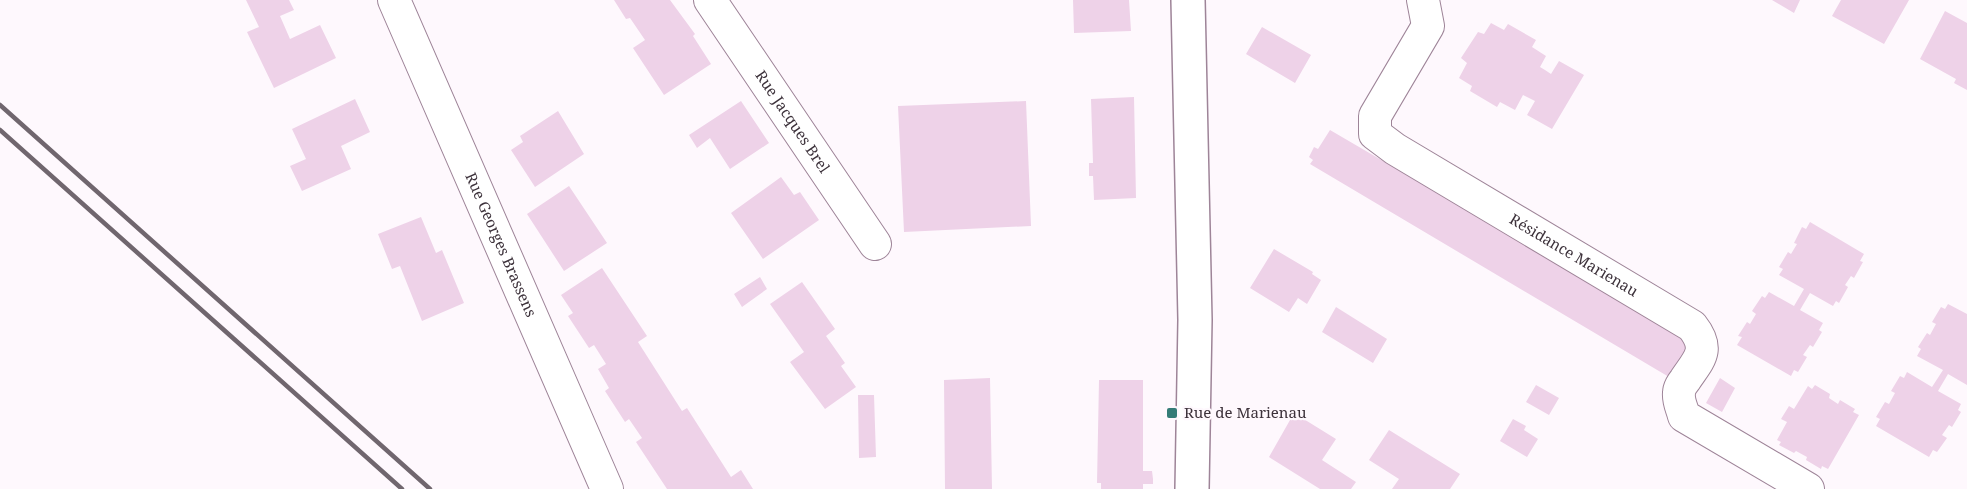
<svg xmlns="http://www.w3.org/2000/svg" width="1967" height="489" font-family="'Noto Serif',serif">
  <style>
    .building { fill: #eed2e8 }
    .lines { fill: none; stroke-linecap: round; stroke-linejoin: round }
    .street-casing { stroke: #9e8498; stroke-width: 34 }
    .secondary-casing { stroke: #9e8498; stroke-width: 36 }
    .street { stroke: #fff; stroke-width: 32 }
    .secondary { stroke: #fff; stroke-width: 33 }
    .rail { stroke: #70666e; stroke-width: 4.5 }
    .poi-dot { fill: #347c77; stroke: #fef8fd; stroke-width: 2 }
    .labels { text-anchor: middle; stroke-width: 4.5; stroke-linejoin: round; paint-order: stroke }
    .street-label { font-size: 15px; fill: #3d323b; stroke: #fef8fd }
    .poi-label { font-size: 15px; fill: #3d323b; stroke: #fef8fd; text-anchor: start }
  </style>
  <rect width="100%" height="100%" fill="#fef8fd"/>
  <path class="building" d="M246,0H289L294,10L280,16L290,39L320,25L336,58L274,88L247,32L259,27Z
    M614,0H670L695,34L693,36L711,64L664,95L633,48L645,40L630,18L626,19Z
    M1073,0H1129L1131,31L1074,33Z
    M1772,0H1800L1794,13Z
    M1841,0H1909L1884,44L1832,16Z
    M1945,11L1967,23V90L1954,83L1956,79L1920,59Z
    M1491,23L1504,30L1508,24L1536,40L1532,47L1546,56L1540,67L1545,70L1551,74L1559,61L1584,75L1552,129L1527,115L1535,101L1523,95L1515,110L1500,102L1497,107L1470,91L1472,86L1459,78L1467,63L1461,58L1478,32L1484,34Z
    M1262,27L1311,55L1295,83L1246,54Z
    M1134,97L1136,198L1094,200L1093,176H1089V163H1093L1091,99Z
    M355,99L370,132L341,146L351,169L302,191L290,166L306,159L292,129Z
    M741,101L769,143L730,169L710,138L697,148L689,135Z
    M1026,101L1031,226L904,232L898,106Z
    M558,111L584,154L535,187L511,150L523,142L520,136Z
    M1330,130L1691,341L1686,359L1682,357L1669,377L1310,164L1313,160L1309,157L1314,147L1318,149Z
    M781,177L794,195L800,192L819,220L763,259L731,213Z
    M569,186L607,243L564,271L527,214Z
    M421,217L436,253L442,250L464,303L422,321L400,266L392,269L378,234Z
    M1810,222L1864,254L1860,261L1863,262L1854,278L1851,276L1845,285L1848,287L1839,303L1836,301L1833,306L1810,293L1800,310L1823,323L1819,330L1822,332L1813,347L1810,345L1803,355L1807,357L1798,372L1794,370L1791,376L1737,345L1742,337L1738,336L1747,322L1750,324L1756,314L1752,311L1762,296L1765,298L1769,292L1794,306L1804,289L1779,275L1783,269L1779,267L1788,252L1791,254L1797,244L1794,243L1802,227L1806,229Z
    M1274,249L1313,272L1312,274L1321,280L1307,304L1298,298L1289,312L1250,288Z
    M602,268L647,336L638,342L682,411L687,408L731,477L741,470L753,489H667L636,442L642,438L629,419L625,422L605,391L609,388L598,369L606,364L594,345L589,348L568,316L573,313L561,295Z
    M760,277L767,289L742,307L734,294Z
    M802,282L835,329L826,336L845,363L841,366L856,387L825,409L790,362L804,352L770,304Z
    M1948,304L1967,314V385L1948,374L1938,391L1961,404L1958,410L1961,412L1952,427L1949,425L1942,435L1947,438L1937,452L1933,450L1929,457L1876,426L1880,419L1876,417L1885,402L1889,404L1895,393L1891,391L1900,376L1904,378L1907,372L1932,387L1943,370L1917,356L1921,349L1918,347L1927,333L1930,335L1936,324L1932,322L1941,307L1945,309Z
    M1336,307L1387,339L1373,363L1322,332Z
    M990,378L992,489H945L944,380Z
    M1720,378L1735,388L1722,412L1706,403Z
    M1099,380H1143V471H1152L1153,479V484H1143V489H1101V483H1097Z
    M1536,385L1559,398L1549,415L1526,402Z
    M1815,385L1830,394L1829,398L1838,404L1840,400L1855,409L1853,412L1859,415L1828,469L1822,466L1821,469L1806,460L1807,457L1796,451L1794,453L1779,445L1781,442L1777,440L1787,422L1781,419L1789,406L1794,409L1808,386L1812,389Z
    M858,395H874L876,457L859,458Z
    M1294,413L1336,439L1322,460L1356,482L1351,489H1320L1269,457Z
    M1513,419L1526,426L1524,430L1538,439L1527,457L1500,441Z
    M1389,430L1460,474L1450,489H1392L1399,479L1369,460Z"/>
  <g class="lines">
    <defs>
      <g id="street">
        <path id="s1" d="M394,0L607,489"/>
        <path id="s2" d="M710,0L875,244"/>
        <path id="s3" d="M1423,0L1428,26L1375,116V134L1395,149L1692,326C1711,350 1699,359 1685,380C1682,384 1679,388 1679,393C1678,401 1682,408 1684,416L1808,489"/>
      </g>
      <path id="secondary" d="M1188,0L1195,320L1192,489"/>
    </defs>
    <use href="#street" class="street-casing"/>
    <use href="#secondary" class="secondary-casing"/>
    <use href="#street" class="street"/>
    <use href="#secondary" class="secondary"/>
    <path class="rail" d="M0,105L430,489
      M0,130L402,489"/>
  </g>
  <rect class="poi-dot" x="1166" y="407" width="12" height="12" rx="3"/>
  <g class="labels">
    <g class="street-label">
      <text dy="5" stroke="none"><textPath href="#s2" startOffset="147">Rue Jacques Brel</textPath></text>
      <text dy="5" stroke="none"><textPath href="#s1" startOffset="267">Rue Georges Brassens</textPath></text>
      <text dy="5" stroke="none"><textPath href="#s3" startOffset="382">Résidance Marienau</textPath></text>
    </g>
    <g class="poi-label">
      <text x="1184" y="418">Rue de Marienau</text>
    </g>
  </g>
</svg>
